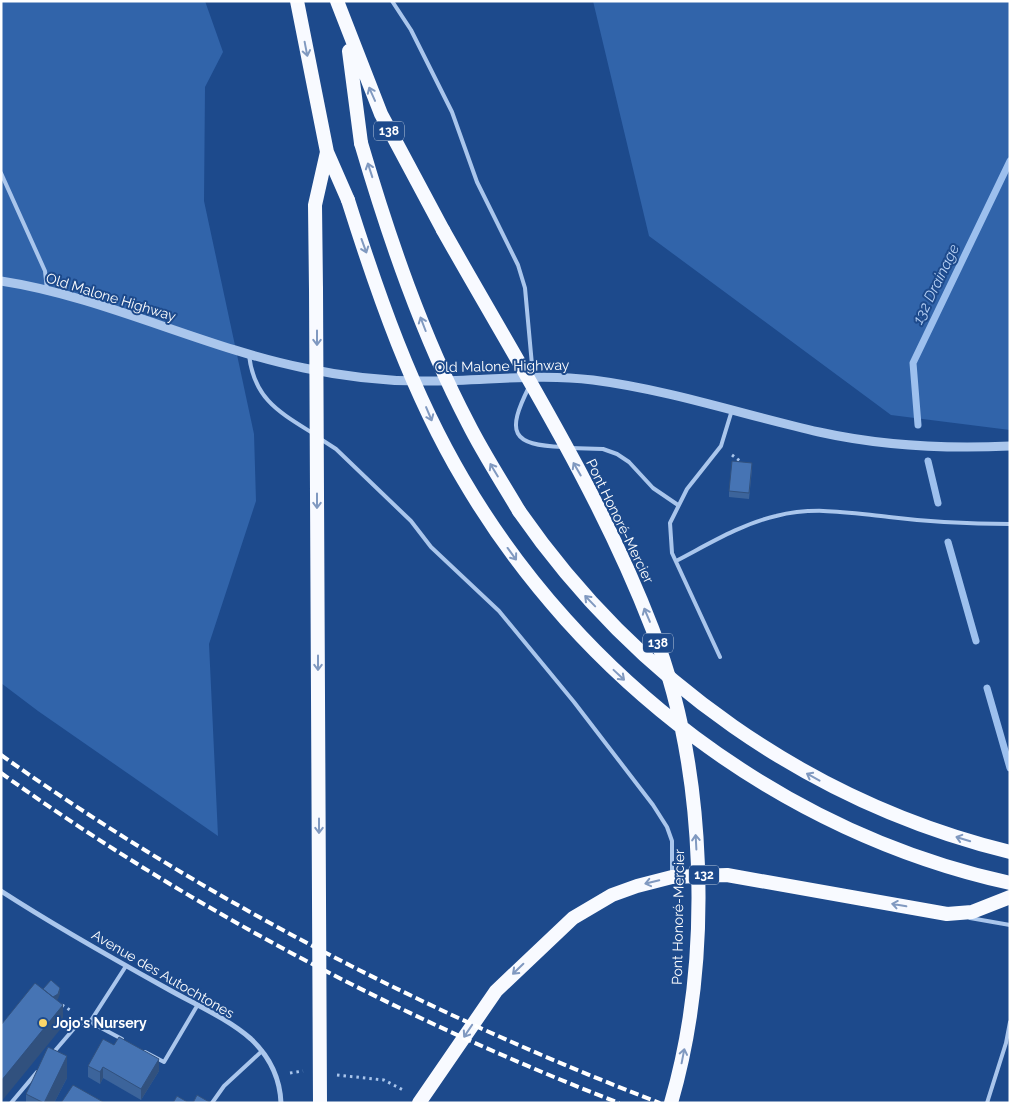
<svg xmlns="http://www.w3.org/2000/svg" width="1011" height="1104" font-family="Raleway,sans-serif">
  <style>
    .green { fill: #3164aa }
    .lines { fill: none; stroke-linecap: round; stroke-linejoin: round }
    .stream { stroke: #9dc0ee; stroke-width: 7 }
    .path { stroke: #aac6ec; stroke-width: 3; stroke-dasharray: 2.5 4; stroke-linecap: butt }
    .service { stroke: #aac6ec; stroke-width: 4 }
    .minor { stroke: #aac6ec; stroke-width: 5 }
    .tertiary { stroke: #aac6ec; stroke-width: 9 }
    .trunk { stroke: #f8faff; stroke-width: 14 }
    .rail { stroke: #fff; stroke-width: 4; stroke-dasharray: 9 4; stroke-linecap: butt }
    .trunk-bridge { stroke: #f8faff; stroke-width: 14 }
    .wall { fill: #3c649b }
    .shaded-wall { fill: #31517e }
    .building { fill: #4674b4; stroke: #31517e }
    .oneway { stroke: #8099c0 }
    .poi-dot { fill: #fcd669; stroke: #1d4a8c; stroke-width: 2 }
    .labels { text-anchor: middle; stroke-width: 4; stroke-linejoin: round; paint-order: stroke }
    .shield { fill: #1d4a8c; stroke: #bbc9dc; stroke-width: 1 }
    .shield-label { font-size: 12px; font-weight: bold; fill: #fff }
    .street-label { font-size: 14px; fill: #fff; stroke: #1d4a8c }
    .poi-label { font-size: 14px; font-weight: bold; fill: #fff; stroke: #1d4a8c; text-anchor: start }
    .water-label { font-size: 15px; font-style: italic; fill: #b6d0f4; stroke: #1d4a8c }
  </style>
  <rect width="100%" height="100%" fill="#1d4a8c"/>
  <path class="green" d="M1,1H205L223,52L205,87L204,201L254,434L256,501L209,644L218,836L38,711L1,683Z
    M593,1H1010V430L891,415L649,236Z"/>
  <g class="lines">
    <path class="stream" d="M918,425L913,363L1010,161
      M928,461L938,503
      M948,542L976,641
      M987,688L1010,768"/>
    <path class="path" d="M732,455L740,461V464
      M62,1005L73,1012
      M290,1073L303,1071
      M337,1075L384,1080L405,1091"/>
    <path class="service" d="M392,1L411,30L452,112L477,182L518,265L525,288L533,376
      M1,173L45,271L47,290
      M249,355C254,399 279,412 314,434
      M529,387C506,433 511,445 563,447
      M319,438L336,449L411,521L431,547L499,611L574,702L653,805L667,827L672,841V875
      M570,448L603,449L617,454L629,462L653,488L678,505
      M676,561C707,545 741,524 776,516C815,506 850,513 889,517C929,522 969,524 1010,524
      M720,657L672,553L670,523L687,489L721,446L732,410
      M970,918L1010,925
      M122,1039L90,1022L126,966
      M145,1052L164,1062L197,1006
      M53,1053L77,1025L90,1022
      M11,1103L37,1072
      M212,1103L224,1086L262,1051
      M987,1103L1006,1043L1010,1022"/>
    <path class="minor" d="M1,891C55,926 110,957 166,988C194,1004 227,1018 251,1039C269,1056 280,1078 281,1103"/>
    <path class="tertiary" d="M1,281C105,297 201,347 304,368C346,377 389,382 433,381C486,381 539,373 593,380C670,390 744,415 819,432C882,446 946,449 1010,446"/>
    <path class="trunk" d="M297,1L327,152L315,205L316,289
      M337,1L381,114L443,230
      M349,51L361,143
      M327,152L348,200
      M519,511C636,680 810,803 1010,852
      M419,1103L496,991L573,918L612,895L637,886L672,877L727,875L947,914L972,912L1010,897"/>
    <path class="rail" d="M1,755C204,899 428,1014 660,1103
      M1,773C191,909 402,1019 619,1103"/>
    <path class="trunk-bridge" d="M361,143C389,238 422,335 468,423C483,453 502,482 519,511
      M348,200C378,295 412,393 463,479C580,679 782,833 1010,883
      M443,230C516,360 598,488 652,628C707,768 713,958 671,1103
      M316,289L320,1103"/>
  </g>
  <path class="wall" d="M752,469L749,499L729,497V491Z
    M88,1066L159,1071L141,1100L103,1078L100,1084L88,1077Z
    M67,1078L54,1103H26V1094Z"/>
  <path class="shaded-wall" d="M60,988V994L58,999L50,1005V1000Z
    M63,1005V1026L1,1102V1081Z
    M67,1056V1078L54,1103H44Z
    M159,1059V1071L141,1100V1089Z
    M103,1067V1078L100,1084V1072Z"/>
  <path class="building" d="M732,461L752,463L749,493L729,491Z
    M51,980L60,988L58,994L53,997L43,989Z
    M35,983L63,1005L1,1081V1025Z
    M119,1037L159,1059L141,1089L103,1067L100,1072L88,1066L103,1039L114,1045Z
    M48,1047L67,1056L44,1103L26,1094Z
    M73,1085L105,1103H61Z
    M197,1095L211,1103H193Z
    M177,1096L189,1103H173Z"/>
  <defs><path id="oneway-shaft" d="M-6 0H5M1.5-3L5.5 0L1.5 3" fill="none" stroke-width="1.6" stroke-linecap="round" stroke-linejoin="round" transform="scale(1.25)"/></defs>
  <g class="oneway">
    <use href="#oneway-shaft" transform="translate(306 49) rotate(79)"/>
    <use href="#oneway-shaft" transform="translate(372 94) rotate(-114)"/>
    <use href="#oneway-shaft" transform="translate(370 170) rotate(-108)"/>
    <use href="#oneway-shaft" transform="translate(364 246) rotate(70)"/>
    <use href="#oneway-shaft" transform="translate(423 324) rotate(-111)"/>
    <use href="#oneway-shaft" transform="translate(317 338) rotate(90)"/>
    <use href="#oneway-shaft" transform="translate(429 414) rotate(67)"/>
    <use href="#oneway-shaft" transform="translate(577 469) rotate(-120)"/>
    <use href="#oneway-shaft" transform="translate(494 470) rotate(-121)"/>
    <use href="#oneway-shaft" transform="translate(317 501) rotate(90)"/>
    <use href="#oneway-shaft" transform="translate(512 554) rotate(54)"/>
    <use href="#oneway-shaft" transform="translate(590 601) rotate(-134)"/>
    <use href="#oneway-shaft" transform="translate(647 615) rotate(-113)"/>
    <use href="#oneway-shaft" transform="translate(318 663) rotate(90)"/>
    <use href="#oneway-shaft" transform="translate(619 675) rotate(43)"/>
    <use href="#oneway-shaft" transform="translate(813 777) rotate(-151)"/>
    <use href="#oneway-shaft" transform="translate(319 826) rotate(90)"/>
    <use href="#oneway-shaft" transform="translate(963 839) rotate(-163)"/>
    <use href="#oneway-shaft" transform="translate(696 842) rotate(-93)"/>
    <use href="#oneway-shaft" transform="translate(652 882) rotate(166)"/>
    <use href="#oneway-shaft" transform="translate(899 905) rotate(-170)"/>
    <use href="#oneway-shaft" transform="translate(518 969) rotate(136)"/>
    <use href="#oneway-shaft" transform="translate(468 1031) rotate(124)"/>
    <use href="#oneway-shaft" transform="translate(683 1056) rotate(-79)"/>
  </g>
  <circle class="poi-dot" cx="43" cy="1023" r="5"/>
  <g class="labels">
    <g class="shield">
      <rect x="374" y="121.5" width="30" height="19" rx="4"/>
      <rect x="643" y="633.5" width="30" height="19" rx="4"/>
      <rect x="689" y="865.5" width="30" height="19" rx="4"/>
    </g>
    <g class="shield-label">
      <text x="389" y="135">138</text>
      <text x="658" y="647">138</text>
      <text x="704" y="879">132</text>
    </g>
    <g class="street-label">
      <text transform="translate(111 297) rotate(17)" y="5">Old Malone Highway</text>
      <text transform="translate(502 366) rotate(-1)" y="5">Old Malone Highway</text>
      <text transform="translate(620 521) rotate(64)" y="5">Pont Honoré-Mercier</text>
      <text transform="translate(678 917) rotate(-89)" y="5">Pont Honoré-Mercier</text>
      <text transform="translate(163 974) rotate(30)" y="5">Avenue des Autochtones</text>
    </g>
    <g class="poi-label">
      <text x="53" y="1028">Jojo's Nursery</text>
    </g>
    <g class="water-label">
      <text transform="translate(936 284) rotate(-64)" y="5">132 Drainage</text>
    </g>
  </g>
  <rect width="1011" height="1104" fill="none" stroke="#ffffff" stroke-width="5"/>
</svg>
